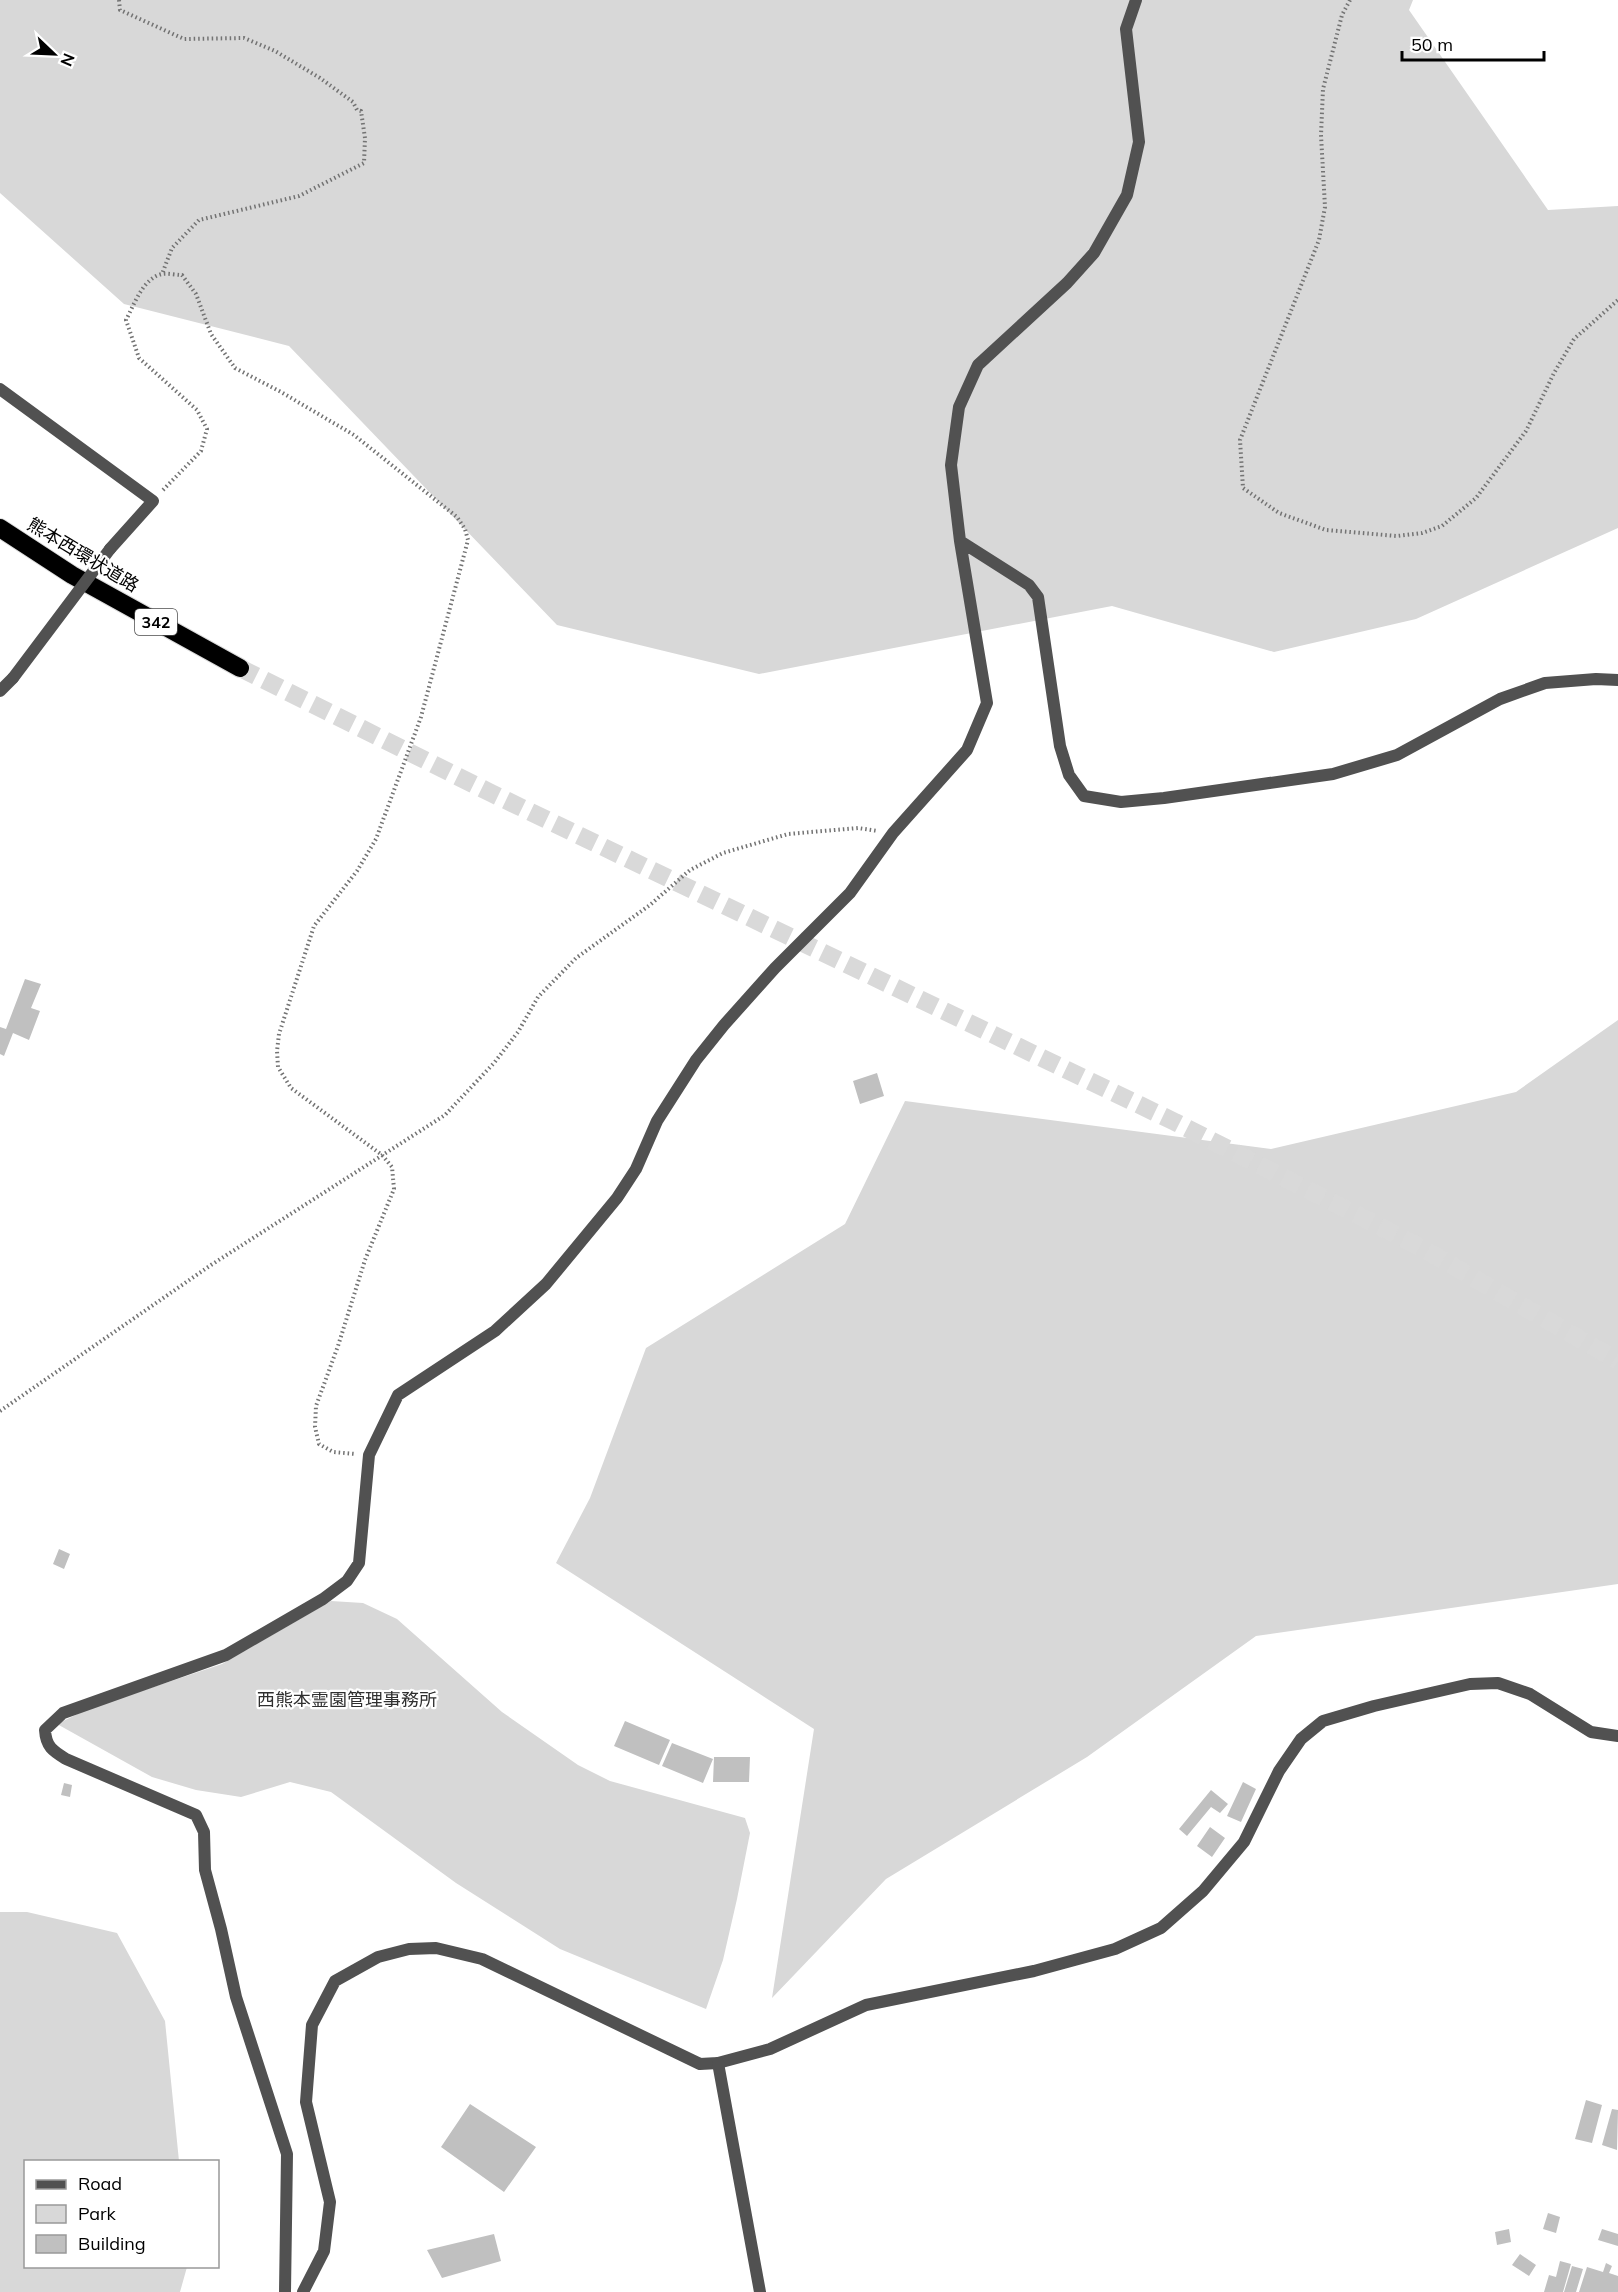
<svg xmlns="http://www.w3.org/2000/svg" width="1618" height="2292" font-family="Mulish,'Noto Sans JP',sans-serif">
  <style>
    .green { fill: #d8d8d8 }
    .building { fill: #c0c0c0 }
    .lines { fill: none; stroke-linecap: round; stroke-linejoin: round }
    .motorway-tunnel { stroke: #d9d9d9; stroke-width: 18; stroke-dasharray: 18 9; stroke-linecap: butt }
    .motorway-casing { stroke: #dbdbdb; stroke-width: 20 }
    .path { stroke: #737373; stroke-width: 4; stroke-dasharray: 1.5 3; stroke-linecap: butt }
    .minor { stroke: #515151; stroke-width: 12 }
    .tertiary { stroke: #515151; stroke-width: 12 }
    .motorway { stroke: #000; stroke-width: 18 }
    .minor-bridge { stroke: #515151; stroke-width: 12 }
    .labels { text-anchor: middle; stroke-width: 4.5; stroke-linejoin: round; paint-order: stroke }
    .shield { fill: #fff; stroke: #4c4c4c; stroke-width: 1.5 }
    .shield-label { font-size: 16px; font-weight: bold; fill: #000 }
    .street-label { font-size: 18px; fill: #000; stroke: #fff }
    .park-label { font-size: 18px; fill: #2f2f2f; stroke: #fff }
  </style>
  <rect width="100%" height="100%" fill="#fff"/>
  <path class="green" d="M0,0H1413L1409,10L1548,210L1618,206V528L1416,619L1274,652L1112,606L759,674L557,625L289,346L124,304L0,193Z
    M1618,1020V1584L1256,1636L1087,1757L886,1879L772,1998L814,1729L556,1563L590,1498L646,1348L845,1224L905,1101L1271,1149L1516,1092Z
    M331,1601L363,1603L397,1619L502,1712L578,1765L610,1781L745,1818L750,1833L737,1899L723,1960L706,2009L560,1949L456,1883L331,1792L290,1782L241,1797L196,1790L152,1777L57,1724L88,1709L222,1664Z
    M0,1912H27L117,1933L165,2021L179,2161L26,2162V2266L187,2267L180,2292H0Z"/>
  <path class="building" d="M25,979L41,984L31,1008L40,1011L29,1040L13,1033L4,1056L0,1054V1027L6,1029Z
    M877,1073L884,1096L860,1104L853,1081Z
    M59,1549L70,1554L64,1569L53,1564Z
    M625,1721L670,1740L659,1765L614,1746Z
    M672,1743L713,1759L703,1783L662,1766Z
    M714,1757H750L749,1782H713Z
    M1243,1782L1256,1789L1241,1822L1227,1816Z
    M64,1783L72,1785L70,1797L61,1795Z
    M1211,1790L1228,1804L1220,1813L1211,1807L1187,1836L1179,1829Z
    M1210,1827L1225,1838L1212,1857L1197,1846Z
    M1586,2100L1602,2105L1592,2143L1575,2139Z
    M470,2104L536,2147L504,2192L441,2147Z
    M1612,2109L1618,2110L1617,2150L1602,2145Z
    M1548,2213L1560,2217L1556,2233L1543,2229Z
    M1509,2229L1511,2242L1497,2245L1495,2232Z
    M1602,2229L1618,2234V2246L1598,2240Z
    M494,2234L501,2261L442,2278L427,2250Z
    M1520,2254L1536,2265L1529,2276L1512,2265Z
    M1560,2261L1571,2264L1563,2292H1544L1549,2275L1556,2277Z
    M1606,2263L1612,2266L1609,2273L1618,2276V2292H1579L1587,2267L1603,2272Z
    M1572,2266L1583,2269L1576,2292H1564Z"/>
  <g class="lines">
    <path class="motorway-tunnel" d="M240,668L491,793L1175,1122L1420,1247L1618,1361"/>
    <defs>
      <path id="motorway" d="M0,528L72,575L240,668"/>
    </defs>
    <use href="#motorway" class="motorway-casing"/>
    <path class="path" d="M119,0L120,10L184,39L244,38L275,51L320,78L353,102L357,110L361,111L365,138L364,163L299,196L199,220L172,248L162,274
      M1350,0L1342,15L1323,89L1321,135L1325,207L1319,240L1240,440L1243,488L1279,513L1326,530L1397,536L1422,533L1442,526L1476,498L1526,431L1554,373L1574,339L1618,300
      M163,490L201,451L207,429L197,410L139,358L126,320C134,305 143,278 162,274C168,273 176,275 182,275L196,294L211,334L235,368L281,392L354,435L457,517L465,529L468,540L421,717L376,839L357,871L314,926L279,1034L277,1051L278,1067L291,1088L382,1155L392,1167L394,1189L365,1260L338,1346L316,1406L315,1427L319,1444L333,1452L356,1454
      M0,1411L211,1265L445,1115L494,1063L518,1032L538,997L576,958L650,905L690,870L723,853L788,834L858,828L878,831"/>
    <path class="minor" d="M0,389L153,501L110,549
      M960,541L1029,585L1038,597L1060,746L1069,775L1084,796L1121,802L1164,798L1333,774L1397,755L1500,699L1545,683L1596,679L1618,680
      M0,691L13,678
      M285,2292L287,2154L236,1997L221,1929L205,1870L204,1832L196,1815L66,1759C53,1751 46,1747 45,1730L63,1713L226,1655L323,1599L347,1581L359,1563L369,1455L398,1395L495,1331L546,1284L617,1198L636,1169L657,1121L696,1060L724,1025L775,968L850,893L893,833L967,750L987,703L960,541L951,465L959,407L978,365L1067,283L1094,253L1127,195L1139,142L1126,29L1136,0
      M303,2292L324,2251L330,2202L306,2102L312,2025L335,1981L378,1957L409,1949L436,1948L482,1959L700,2064L718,2063L770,2049L866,2005L1034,1971L1115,1949L1161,1928L1203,1891L1244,1842L1279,1771L1301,1739L1323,1721L1374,1706L1470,1684L1498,1683L1530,1694L1591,1732L1618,1736"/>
    <path class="tertiary" d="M718,2063L760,2292"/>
    <use href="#motorway" class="motorway"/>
    <path class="minor-bridge" d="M13,678L110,549"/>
  </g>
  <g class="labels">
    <rect class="shield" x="135" y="609" width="42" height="26" rx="4.5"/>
    <g class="shield-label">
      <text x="156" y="628">342</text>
    </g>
    <g class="street-label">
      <text transform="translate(83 555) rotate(31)" y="6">熊本西環状道路</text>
    </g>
    <g class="park-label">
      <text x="347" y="1706">西熊本霊園管理事務所</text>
    </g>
  </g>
  <rect x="24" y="2160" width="195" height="108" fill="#ffffff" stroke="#999999" stroke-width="1.5"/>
  <rect x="36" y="2180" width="30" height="9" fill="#515151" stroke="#999999" stroke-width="1.5"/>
  <text x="78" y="2190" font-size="18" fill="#000000">Road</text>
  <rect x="36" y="2205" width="30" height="18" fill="#d8d8d8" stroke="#999999" stroke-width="1.5"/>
  <text x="78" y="2220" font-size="18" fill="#000000">Park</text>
  <rect x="36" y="2235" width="30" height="18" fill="#c0c0c0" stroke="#999999" stroke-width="1.5"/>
  <text x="78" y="2250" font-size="18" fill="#000000">Building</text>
  <g transform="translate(54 54) rotate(113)" stroke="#ffffff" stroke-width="4.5" paint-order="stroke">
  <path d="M0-4.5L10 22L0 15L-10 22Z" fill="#000000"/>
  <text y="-9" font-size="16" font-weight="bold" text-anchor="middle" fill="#000000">N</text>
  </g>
  <path d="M1402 51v9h142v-9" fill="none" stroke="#000000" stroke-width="3"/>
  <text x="1411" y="51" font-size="18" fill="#000000" stroke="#ffffff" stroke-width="4.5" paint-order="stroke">50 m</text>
</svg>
